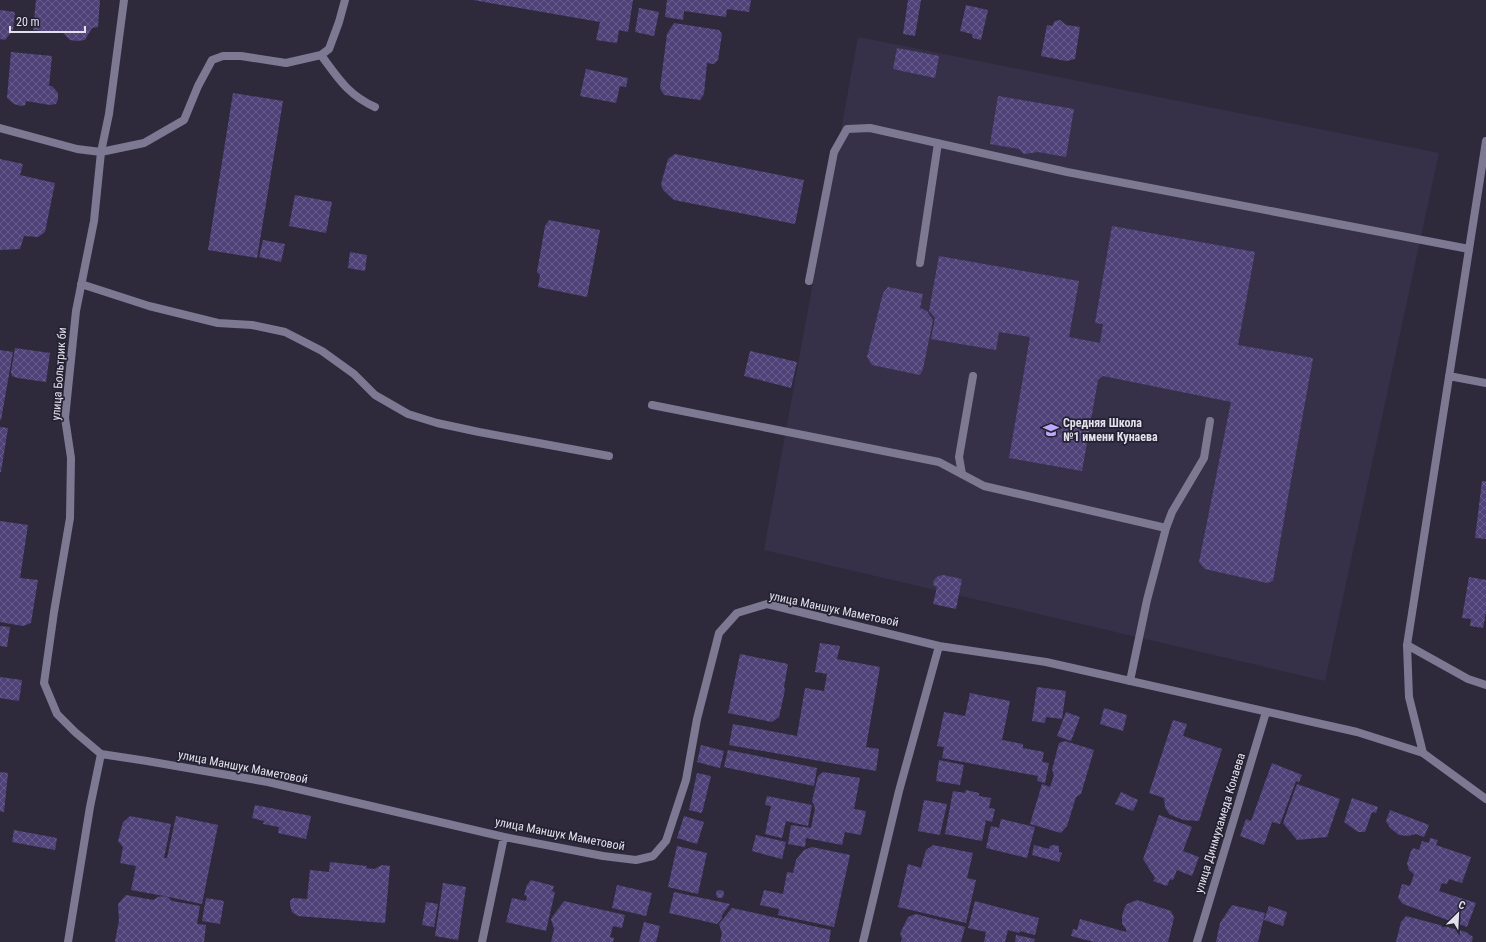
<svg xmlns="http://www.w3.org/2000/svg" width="1486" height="942" font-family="'Roboto Condensed',sans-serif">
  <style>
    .built { fill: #363149 }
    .building { fill: url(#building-cross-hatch) }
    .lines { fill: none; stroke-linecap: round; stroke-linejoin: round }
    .service { stroke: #7e7993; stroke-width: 8 }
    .minor { stroke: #7e7993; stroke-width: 8 }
    .labels { text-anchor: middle; stroke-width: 3.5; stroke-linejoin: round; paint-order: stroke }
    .street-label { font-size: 12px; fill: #e2e0ec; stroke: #242132 }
    .poi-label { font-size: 12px; font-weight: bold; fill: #e2e0ec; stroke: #242132; text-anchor: start }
  </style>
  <defs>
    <pattern id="building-cross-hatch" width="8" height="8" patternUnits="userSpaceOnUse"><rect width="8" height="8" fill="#4f4278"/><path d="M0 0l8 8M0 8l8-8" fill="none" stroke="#685d8b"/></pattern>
  </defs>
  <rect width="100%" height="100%" fill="#2e2a3c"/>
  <path class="built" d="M858,37L1439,153L1325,681L764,550Z"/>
  <path class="building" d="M36,0H100L98,27L92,28L85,40L77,41L70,40L63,33L33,30Z
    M473,0H633L628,32L619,30L617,43L596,40L600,22Z
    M667,0H751L749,12L727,9L726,17L684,11L683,20L665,17Z
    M908,0H921L915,36L903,34Z
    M966,5L988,10L981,40L973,38L972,34L960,31Z
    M639,8L659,12L654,36L635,32Z
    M0,10L15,12L13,30L5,40L0,39Z
    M1060,20L1066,25L1080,27L1075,59L1066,61L1041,56L1047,25L1052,26L1055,21Z
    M674,23L719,30L722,34L718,60L714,64L707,63L704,94L700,100L664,95L660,88L667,34Z
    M897,48L939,56L935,78L893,69Z
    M11,52L52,56L49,86H52L58,93V99L56,104L50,105L26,101L25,105L21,106L14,104L7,98Z
    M586,69L628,78L626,87L620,86L616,103L580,96Z
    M233,93L283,101L257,258L208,250Z
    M998,96L1074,109L1066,157L1038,152L1024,154L1019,149L990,144Z
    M675,154L804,180L795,224L674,200L663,190L661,184L668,159Z
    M0,159L23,164L20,175L55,183L45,232L38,237L24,236L20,249L0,250Z
    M295,195L332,202L326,233L289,226Z
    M549,220L600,230L587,297L538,287L540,275L537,272L545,226Z
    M1112,226L1255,252L1238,345L1313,358L1273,581L1267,583L1205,569L1199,562L1231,402L1103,376L1098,380L1082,471L1009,458L1030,337L999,332L996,350L931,339L935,318L929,311L939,256L1079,281L1069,337L1100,343L1103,324L1095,323Z
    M263,240L285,244L281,262L259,257Z
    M350,252L367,255L365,271L348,268Z
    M888,287L923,294L920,308L927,311L933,320L923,369L920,375L872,365L867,357L883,293Z
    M15,348L50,353L46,382L18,378L12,376L11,372Z
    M0,350L13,352L1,420H0Z
    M750,351L797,362L791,388L744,376Z
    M0,427L8,428L1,472H0Z
    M1482,481H1486V539L1475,538Z
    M0,521L28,525L20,578L38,580L31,623L23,626L0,622Z
    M943,575L962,579L956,609L933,604L937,587L933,585L934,580L938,576Z
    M1469,577L1486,580V612L1483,628L1470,626L1471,619L1462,618Z
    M0,626L10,627L7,647L0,646Z
    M820,643L840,646L837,659L880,667L866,747L879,749L876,771L729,745L733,724L797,736L805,688L824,691L827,674L815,672Z
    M740,654L788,664L784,687L785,690L779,717L772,722L728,713Z
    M0,677L22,680L19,701L0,698Z
    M1037,687L1066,691L1062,719L1046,717L1045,723L1032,721Z
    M970,693L1010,701L1002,740L1023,744V748L1044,752L1042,762L1049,763L1045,783L1037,781L1038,776L942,758L944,747L937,746L944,712L965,716Z
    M1104,708L1127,715L1123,731L1100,724Z
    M1066,712L1080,717L1071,741L1057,736Z
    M1173,720L1187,724L1183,736L1222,749L1199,821L1183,820L1169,814L1165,807L1164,798L1149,793Z
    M1065,741L1094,750L1081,794L1076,797L1067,826L1061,833L1030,824L1042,784L1050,787L1054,775L1052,770L1059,743Z
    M701,745L724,751L720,768L697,762Z
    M728,750L817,768L814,786L724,767Z
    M939,760L964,765L960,785L936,781Z
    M1272,763L1302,775L1299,782L1296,781L1280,824L1272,822L1264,845L1240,836L1246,819L1251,821Z
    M0,772L8,773L4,812L0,811Z
    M823,772L860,778L854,809L866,811L861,835L845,832L842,845L806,838L805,847L788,844L791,825L811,828L815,808L812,801L818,776Z
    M697,773L711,776L702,813L689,810Z
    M1297,784L1340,799L1327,837L1297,840L1283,823Z
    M966,790L979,793V796L991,798L989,808L995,809L992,822L986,820L982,841L945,834L953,791L965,793Z
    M1121,792L1138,800L1133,811L1115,804Z
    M767,796L812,805L808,826L786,821L782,838L765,834L771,806L765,805Z
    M1352,798L1378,807L1376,813L1372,812L1365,832H1358L1344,822Z
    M924,800L947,804L940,835L918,831Z
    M255,805L311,816L306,839L278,833L279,827L263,824L264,821L252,818Z
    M1390,810L1429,825L1424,837L1416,834L1408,836L1399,835L1390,828L1386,821Z
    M1159,815L1192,827L1183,851L1199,857L1192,876L1177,870L1173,880L1170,879L1167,886L1153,881L1155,878L1143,859Z
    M130,816L171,824L164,858H167L176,816L218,825L202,904L164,896L169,898L172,901L200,906L197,924L206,925L204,942H115L119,920L118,904L126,895L153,900L158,897L164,896L131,890L136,866L120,863L123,847L118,841L123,822Z
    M684,816L704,822L697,844L677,838Z
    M1001,819L1035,827L1027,858L986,848L991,826L999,828Z
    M14,830L57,838L55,850L12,842Z
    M756,835L786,842L782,859L752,851Z
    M1430,838L1438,840L1436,845L1471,857L1462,883L1449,879L1447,884L1442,883L1439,891L1476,903L1467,927L1403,904L1398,898L1402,884L1410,886L1414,874L1409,870L1407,863L1411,851L1413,848L1419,850L1422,841L1429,843Z
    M933,845L973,853L967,878L976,880L966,923L898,907L908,864L921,868L926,850Z
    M1034,845L1049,849L1050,846L1053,845L1059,846V852L1062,853L1059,862L1032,855Z
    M677,846L707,853L698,894L668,887Z
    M812,847L850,855L834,927L778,915L779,909L760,905L764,890L783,894L787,872L793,873L796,860L804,850Z
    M330,862L367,866L366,868L374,869L382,865L390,866L385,923L298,916L292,912L290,905V901L293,898L307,899L310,870L329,872Z
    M531,880L554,886L552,891L555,892L546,931L506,922L512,898L526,901L527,896L524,895L527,885Z
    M443,883L466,887L458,940L435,936Z
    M617,885L652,893L646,916L612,908Z
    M716 894a4 4 0 1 1 8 0a4 4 0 1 1-8 0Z
    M674,892L730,904L722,915V918L717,924L669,913Z
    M206,898L224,901L220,924L202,921Z
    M1137,900L1171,911L1174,918L1168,942H1094L1071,936L1073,929L1077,930L1080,919L1126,932V929L1122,924V916L1124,909L1127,904Z
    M564,901L625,915L622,928L613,926L610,937L614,938L613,942H551L554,929L551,919Z
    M975,901L1039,918L1035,935L1020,931L1019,933L1008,930L1005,942H984L986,932L968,928Z
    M426,902L438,904L434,927L422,925Z
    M1232,905L1265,913L1258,942H1216L1220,923Z
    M1269,906L1287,912L1283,926L1264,920Z
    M732,908L831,930L829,942H720L722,933L719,924Z
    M916,914L965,927L961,942H901L902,938L900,934L908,917Z
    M1406,916L1466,932L1473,937L1472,942H1396L1401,922Z
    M644,922L660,926L656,942H639Z
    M1016,935L1035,939L1034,942H1015Z"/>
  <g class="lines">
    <path class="service" d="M920,263L938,143
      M809,281L834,152L847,129L870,128L1067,172L1469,249
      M652,405L939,462L984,486L1166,528
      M962,474L959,457L973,376
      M1130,681L1147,600L1166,528L1172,512L1204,458L1210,421"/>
    <path class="minor" d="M321,55C338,78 348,95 375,107
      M0,128L77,149L101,152L144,143L184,120L198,86L212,60L223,56H241L286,63L321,55L329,49L339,22L345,0
      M81,284L149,306L218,323L252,325L285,332L322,351L354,374L375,395L408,414L437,423L479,432L609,456
      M1449,376L1486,383
      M1407,645L1468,679L1486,685
      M1423,753L1409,697L1407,645L1486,141
      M101,754L147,761L268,782L504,837L603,856L636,860L653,856L666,841L686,780L697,719L719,633L737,613L767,604L939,646L1046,662L1357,732L1423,753L1486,799
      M101,754L75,732L57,714L44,683L54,612L70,518L71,458L65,418L76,311L94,221L101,152L109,114L124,0
      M68,942L90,807L101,754
      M482,942L504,837
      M863,942L899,791L939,646
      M1197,942L1266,712"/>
  </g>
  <defs>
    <symbol id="school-bare" viewBox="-9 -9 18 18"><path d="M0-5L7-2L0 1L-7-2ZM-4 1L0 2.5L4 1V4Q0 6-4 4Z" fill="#baaaf7" stroke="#242132" stroke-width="2.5" paint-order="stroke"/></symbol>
  </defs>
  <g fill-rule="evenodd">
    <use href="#school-bare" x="1040" y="419" width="22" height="22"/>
  </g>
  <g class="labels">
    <g class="street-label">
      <text transform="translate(59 374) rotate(-86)" y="4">улица Больтрик би</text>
      <text transform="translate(834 609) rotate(12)" y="4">улица Маншук Маметовой</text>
      <text transform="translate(243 767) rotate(11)" y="4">улица Маншук Маметовой</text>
      <text transform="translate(1220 823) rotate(-73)" y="4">улица Динмухамеда Конаева</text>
      <text transform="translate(560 834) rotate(11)" y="4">улица Маншук Маметовой</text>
    </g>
    <g class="poi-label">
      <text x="1063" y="427">Средняя Школа<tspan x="1063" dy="14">№1 имени Кунаева</tspan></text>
    </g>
  </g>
  <g transform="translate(1458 914) rotate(24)" stroke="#242132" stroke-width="3" paint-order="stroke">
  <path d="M0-3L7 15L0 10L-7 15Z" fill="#e2e0ec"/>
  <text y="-6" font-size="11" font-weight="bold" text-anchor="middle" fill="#e2e0ec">С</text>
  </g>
  <path d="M10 26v6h75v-6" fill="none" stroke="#e2e0ec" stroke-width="2"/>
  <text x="16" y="26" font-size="12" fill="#e2e0ec" stroke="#242132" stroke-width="3" paint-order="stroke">20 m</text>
</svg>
